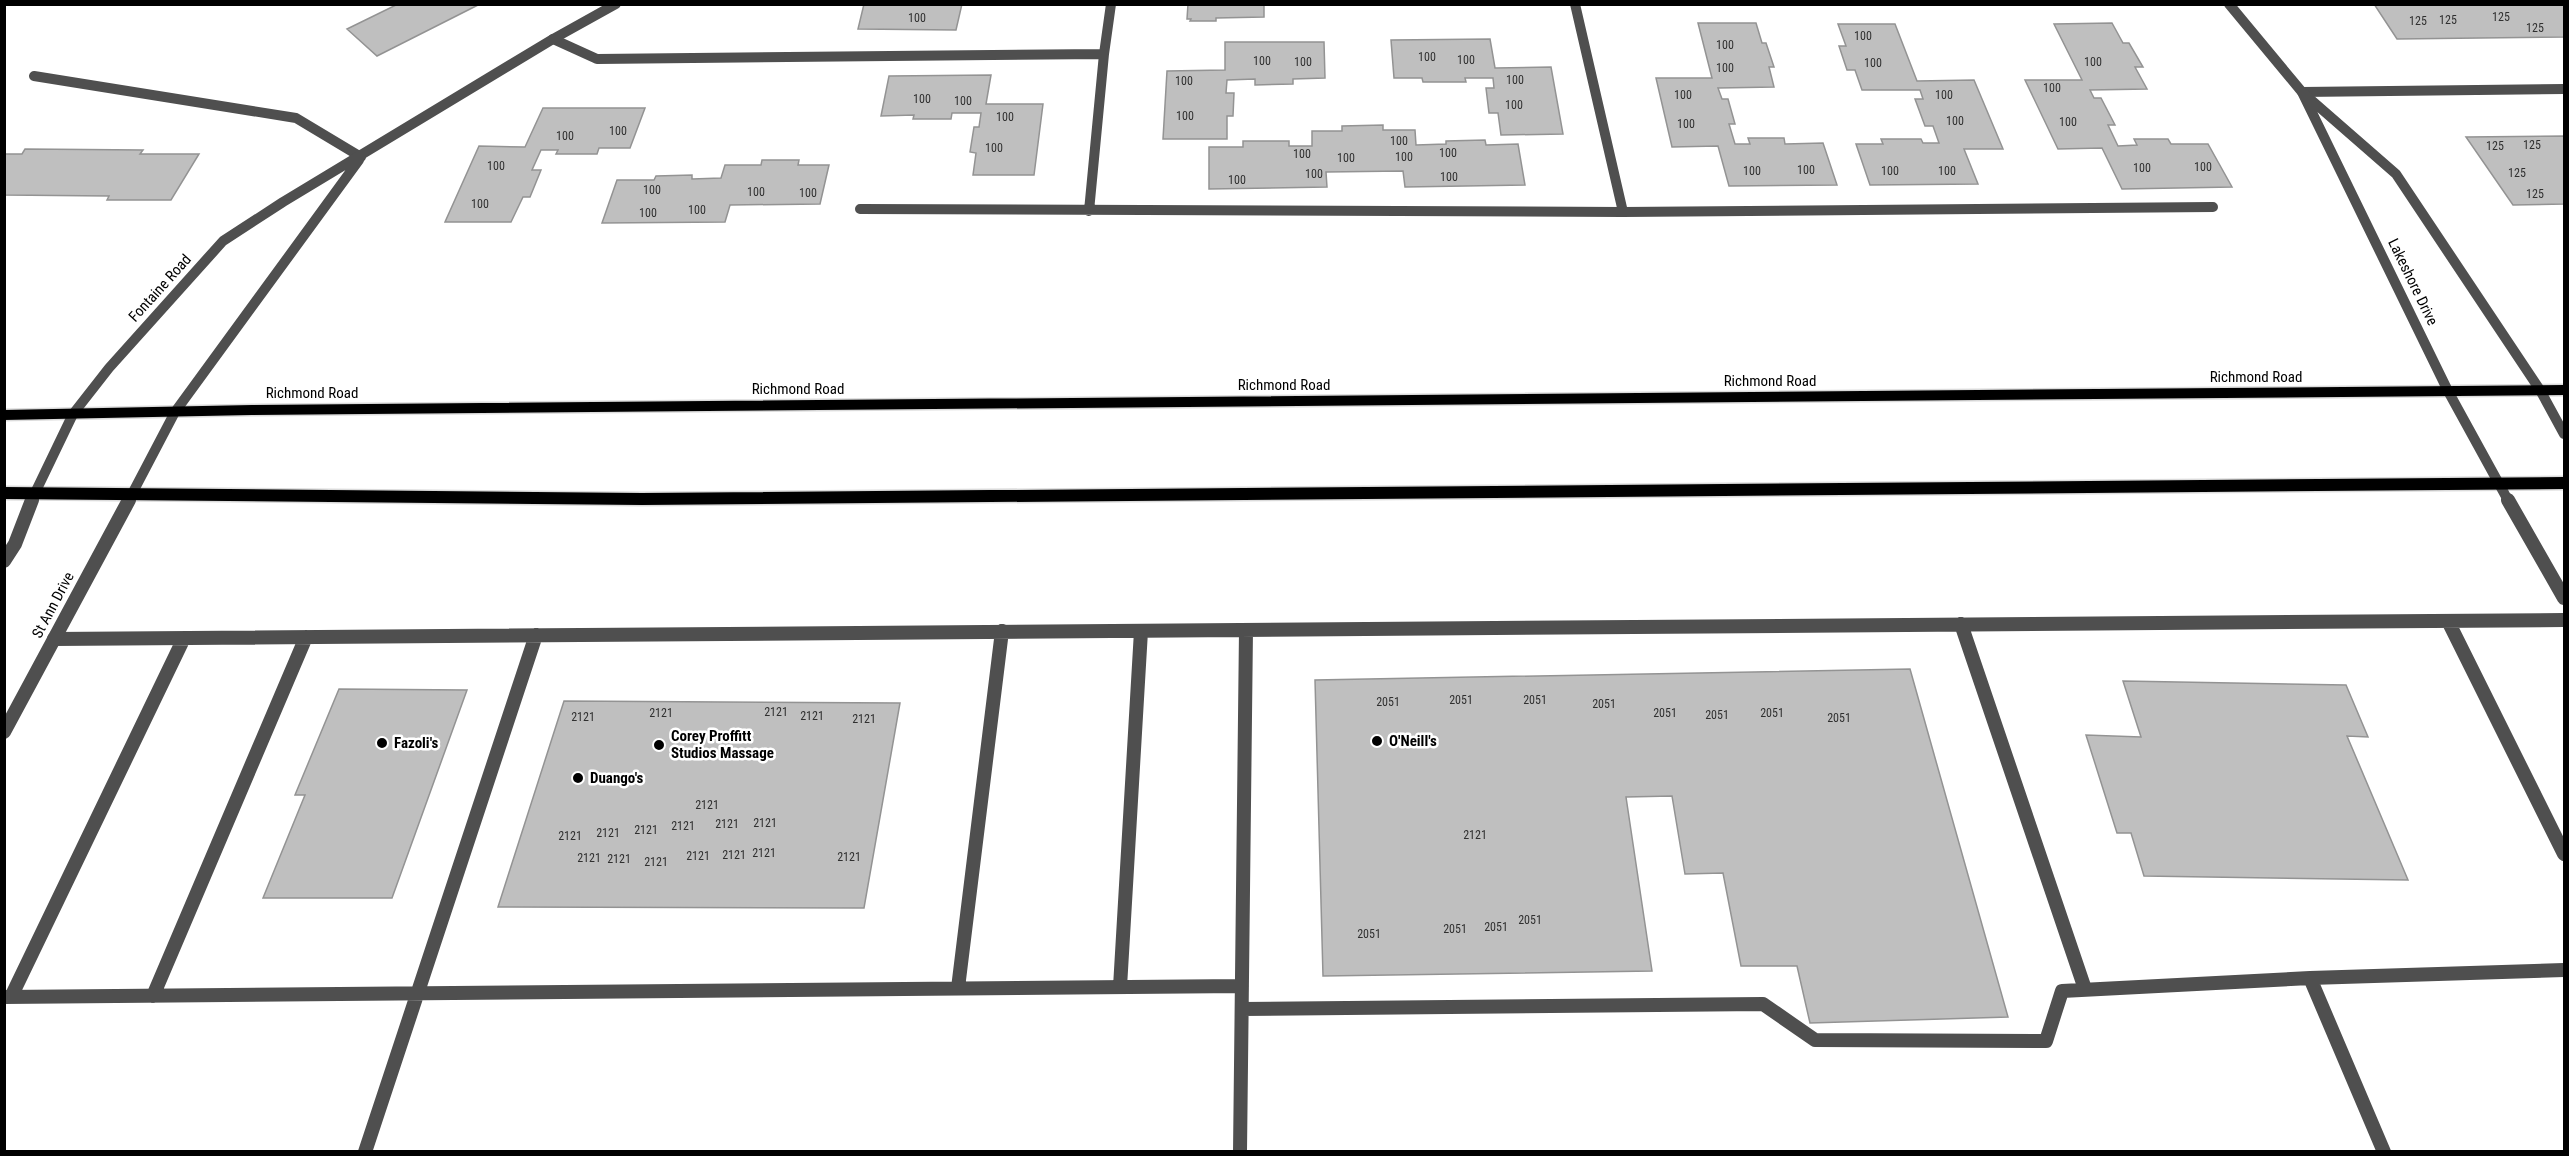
<svg xmlns="http://www.w3.org/2000/svg" width="2569" height="1156" font-family="'Roboto Condensed',sans-serif">
  <style>
    .building { fill: #bfbfbf; stroke: #939393; stroke-width: 1.5 }
    .lines { fill: none; stroke-linecap: round; stroke-linejoin: round }
    .primary-casing { stroke: #dbdbdb; stroke-width: 3 }
    .service-far1 { stroke: #4f4f4f; stroke-width: 10 }
    .service { stroke: #4f4f4f; stroke-width: 14 }
    .minor-far1 { stroke: #4f4f4f; stroke-width: 10 }
    .minor { stroke: #4f4f4f; stroke-width: 14 }
    .tertiary { stroke: #4f4f4f; stroke-width: 10 }
    .primary { fill: #000; fill-rule: evenodd }
    .poi-dot { fill: #000; stroke: #fff; stroke-width: 2 }
    .labels { text-anchor: middle; stroke-width: 5; stroke-linejoin: round; paint-order: stroke }
    .number-label { font-size: 12px; fill: #303030 }
    .street-label { font-size: 15px; fill: #000; stroke: #fff }
    .poi-label { font-size: 15px; font-weight: bold; fill: #000; stroke: #fff; text-anchor: start }
  </style>
  <rect width="100%" height="100%" fill="#fff"/>
  <path class="building" d="M398,4H480L377,56L347,29Z
    M864,4H962L956,30L858,29Z
    M1188,4H1264V17L1216,18V21H1190L1191,19H1187Z
    M2374,4H2564V37L2397,39Z
    M1698,23H1756L1762,43H1766L1774,67H1769L1774,87L1718,88L1722,99H1728L1735,124H1729L1735,144H1750L1748,138H1784L1785,144L1823,143L1837,185L1729,186L1718,146L1672,147L1656,78H1712Z
    M2112,23L2123,43H2129L2143,67H2135L2147,89L2090,90L2094,98H2101L2115,125H2108L2118,146L2137,145L2134,139H2168L2171,144H2208L2232,187L2122,189L2102,148L2058,149L2025,80H2082L2054,24Z
    M1838,24H1895L1917,81L1974,80L2003,149H1964L1978,184L1870,185L1856,144H1883L1881,139H1921L1923,143H1939L1933,126H1925L1915,99H1923L1920,90H1862L1855,70H1847L1839,46H1846Z
    M1490,39L1495,68L1551,67L1563,134L1501,135L1498,113H1489L1486,88H1494L1493,78H1465L1466,82H1423L1422,78H1394L1391,40Z
    M1225,42H1324L1325,78L1293,79V84L1255,85V79L1227,80L1226,93H1234L1233,116H1227V139H1163L1167,71L1225,70Z
    M991,75L986,104H1043L1034,175H973L976,153L970,152L974,127H979L981,113H952L951,119H913L914,115L881,116L889,76Z
    M543,108H645L630,148H599L597,154H556L558,150H541L532,170H541L530,197H523L511,222H445L479,146L525,147Z
    M1383,125V130H1415L1416,145L1446,144V141L1485,140L1486,145L1518,144L1525,185L1405,187L1403,171L1326,172L1327,187L1209,189V147H1243V141H1289V146H1312V131H1342V126Z
    M2564,136V204L2513,205L2466,137Z
    M25,149L143,150L140,154H199L171,200H107L109,196L4,195V154H22Z
    M762,160H799L798,165H829L820,204L730,205L725,222L602,223L617,180H654L656,176L692,175V179L721,178L725,165H761Z
    M1910,669L2008,1017L1810,1023L1797,966H1741L1723,873L1685,874L1672,796L1626,797L1652,971L1323,976L1315,680Z
    M2123,681L2346,685L2368,737L2347,736L2408,880L2144,876L2131,833H2117L2086,735L2141,737Z
    M339,689L467,690L392,898H263L305,795H295Z
    M564,701L900,703L864,908L498,907Z"/>
  <g class="lines">
    <defs>
      <path id="primary" d="M2564,385V395L252,415L4,420V410L252,405Z
        M2564,477V489L642,505L4,499V487L642,493Z"/>
    </defs>
    <use href="#primary" class="primary-casing"/>
    <path class="service-far1" d="M1575,4L1623,212L2213,207
      M553,39L597,59L1104,54L1089,211
      M1104,54L1111,4
      M34,76L296,118L361,157
      M2302,92L2564,89
      M860,209L1623,212"/>
    <path class="service" d="M2448,621L2564,854
      M1961,624L2085,989
      M54,639L2564,620
      M2310,978L2564,970
      M1120,987L1141,631
      M958,988L1002,631
      M153,996L306,637
      M4,997L1242,986
      M11,997L184,638
      M1242,1009L1763,1004L1815,1040L2046,1041L2062,991L2310,978L2384,1152
      M365,1152L536,635
      M1240,1152L1246,630"/>
    <path class="minor-far1" d="M2229,4L2302,92L2396,174L2540,390L2564,434
      M2302,92L2448,391L2509,502
      M32,502L35,493
      M128,502L132,494"/>
    <path class="minor" d="M2508,500L2564,598
      M4,561L15,544L32,500
      M4,732L129,500"/>
    <path class="tertiary" d="M35,493L73,414L109,368L223,241L283,202L553,39L616,4
      M132,494L175,412L359,160"/>
    <use href="#primary" class="primary"/>
  </g>
  <g class="poi-dot">
    <circle cx="1377" cy="741" r="6"/>
    <circle cx="382" cy="743" r="6"/>
    <circle cx="659" cy="745" r="6"/>
    <circle cx="578" cy="778" r="6"/>
  </g>
  <g class="labels">
    <g class="number-label">
      <text x="2501" y="21">125</text>
      <text x="917" y="22">100</text>
      <text x="2448" y="24">125</text>
      <text x="2418" y="25">125</text>
      <text x="2535" y="32">125</text>
      <text x="1863" y="40">100</text>
      <text x="1725" y="49">100</text>
      <text x="1427" y="61">100</text>
      <text x="1466" y="64">100</text>
      <text x="1262" y="65">100</text>
      <text x="1303" y="66">100</text>
      <text x="2093" y="66">100</text>
      <text x="1873" y="67">100</text>
      <text x="1725" y="72">100</text>
      <text x="1515" y="84">100</text>
      <text x="1184" y="85">100</text>
      <text x="2052" y="92">100</text>
      <text x="1683" y="99">100</text>
      <text x="1944" y="99">100</text>
      <text x="922" y="103">100</text>
      <text x="963" y="105">100</text>
      <text x="1514" y="109">100</text>
      <text x="1185" y="120">100</text>
      <text x="1005" y="121">100</text>
      <text x="1955" y="125">100</text>
      <text x="2068" y="126">100</text>
      <text x="1686" y="128">100</text>
      <text x="618" y="135">100</text>
      <text x="565" y="140">100</text>
      <text x="1399" y="145">100</text>
      <text x="2532" y="149">125</text>
      <text x="2495" y="150">125</text>
      <text x="994" y="152">100</text>
      <text x="1448" y="157">100</text>
      <text x="1302" y="158">100</text>
      <text x="1404" y="161">100</text>
      <text x="1346" y="162">100</text>
      <text x="496" y="170">100</text>
      <text x="2203" y="171">100</text>
      <text x="2142" y="172">100</text>
      <text x="1806" y="174">100</text>
      <text x="1752" y="175">100</text>
      <text x="1890" y="175">100</text>
      <text x="1947" y="175">100</text>
      <text x="2517" y="177">125</text>
      <text x="1314" y="178">100</text>
      <text x="1449" y="181">100</text>
      <text x="1237" y="184">100</text>
      <text x="652" y="194">100</text>
      <text x="756" y="196">100</text>
      <text x="808" y="197">100</text>
      <text x="2535" y="198">125</text>
      <text x="480" y="208">100</text>
      <text x="697" y="214">100</text>
      <text x="648" y="217">100</text>
      <text x="1461" y="704">2051</text>
      <text x="1535" y="704">2051</text>
      <text x="1388" y="706">2051</text>
      <text x="1604" y="708">2051</text>
      <text x="776" y="716">2121</text>
      <text x="661" y="717">2121</text>
      <text x="1665" y="717">2051</text>
      <text x="1772" y="717">2051</text>
      <text x="1717" y="719">2051</text>
      <text x="812" y="720">2121</text>
      <text x="583" y="721">2121</text>
      <text x="1839" y="722">2051</text>
      <text x="864" y="723">2121</text>
      <text x="707" y="809">2121</text>
      <text x="765" y="827">2121</text>
      <text x="727" y="828">2121</text>
      <text x="683" y="830">2121</text>
      <text x="646" y="834">2121</text>
      <text x="608" y="837">2121</text>
      <text x="1475" y="839">2121</text>
      <text x="570" y="840">2121</text>
      <text x="764" y="857">2121</text>
      <text x="734" y="859">2121</text>
      <text x="698" y="860">2121</text>
      <text x="849" y="861">2121</text>
      <text x="589" y="862">2121</text>
      <text x="619" y="863">2121</text>
      <text x="656" y="866">2121</text>
      <text x="1530" y="924">2051</text>
      <text x="1496" y="931">2051</text>
      <text x="1455" y="933">2051</text>
      <text x="1369" y="938">2051</text>
    </g>
    <g class="street-label">
      <text transform="translate(2413 282) rotate(64)" y="5">Lakeshore Drive</text>
      <text transform="translate(160 288) rotate(-48)" y="5">Fontaine Road</text>
      <text x="2256" y="382">Richmond Road</text>
      <text x="1770" y="386">Richmond Road</text>
      <text x="1284" y="390">Richmond Road</text>
      <text x="798" y="394">Richmond Road</text>
      <text x="312" y="398">Richmond Road</text>
      <text transform="translate(53 605) rotate(-62)" y="5">St Ann Drive</text>
    </g>
    <g class="poi-label">
      <text x="671" y="741">Corey Proffitt<tspan x="671" dy="17">Studios Massage</tspan></text>
      <text x="1389" y="746">O'Neill's</text>
      <text x="394" y="748">Fazoli's</text>
      <text x="590" y="783">Duango's</text>
    </g>
  </g>
  <rect width="2569" height="1156" fill="none" stroke="#000000" stroke-width="12"/>
</svg>
